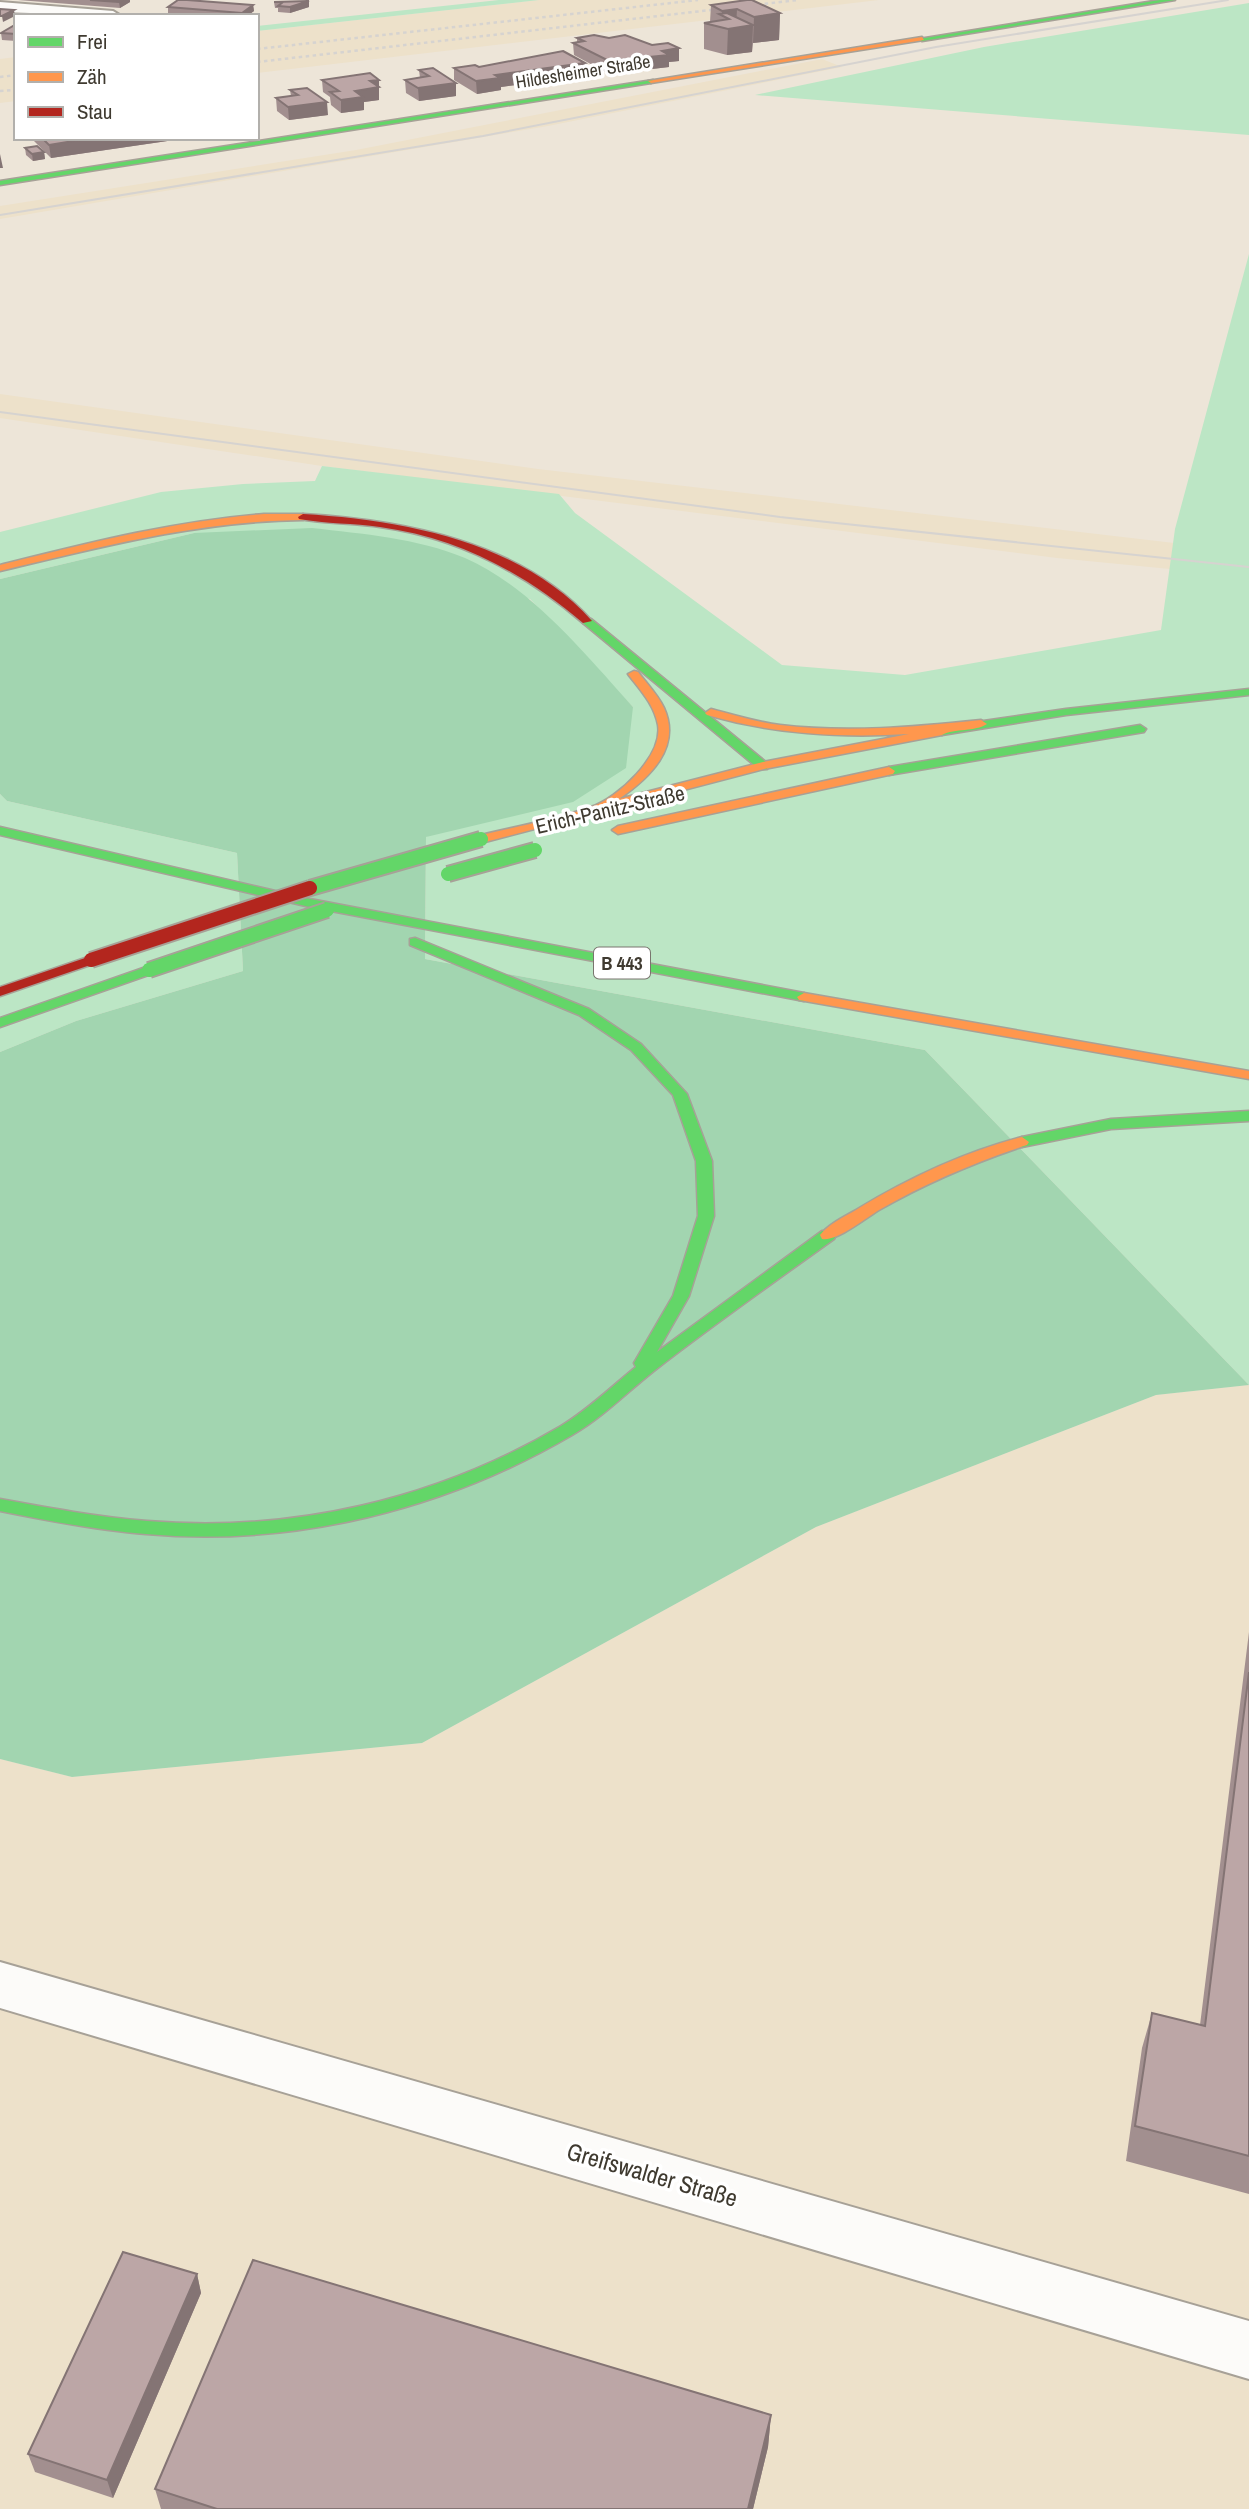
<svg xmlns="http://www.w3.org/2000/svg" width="1249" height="2509" font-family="'Archivo Narrow',sans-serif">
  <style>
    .built { fill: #ede1ca }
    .green { fill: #bce6c5 }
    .forest { fill: #a2d5b0 }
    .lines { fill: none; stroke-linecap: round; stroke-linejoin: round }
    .street-casing { stroke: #a7a197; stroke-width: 4 }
    .fast-casing { stroke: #a7a197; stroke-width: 3 }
    .slow-casing { stroke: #a7a197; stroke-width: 3 }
    .jam-casing { stroke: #a7a197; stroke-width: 3 }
    .street { fill: #fcfbf9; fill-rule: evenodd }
    .fast { fill: #63d668; fill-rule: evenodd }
    .slow { fill: #ff974d; fill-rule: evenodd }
    .jam { fill: #b3261e; fill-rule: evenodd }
    .tram { stroke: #d6d3d0; stroke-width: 2 }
    .rail { stroke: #d6d3d0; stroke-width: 2.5; stroke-dasharray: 3.5 3.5; stroke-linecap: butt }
    .fast-bridge-casing { stroke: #a7a197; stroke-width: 18; stroke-linecap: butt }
    .jam-bridge-casing { stroke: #a7a197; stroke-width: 18; stroke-linecap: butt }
    .fast-bridge { stroke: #63d668; stroke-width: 14 }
    .jam-bridge { stroke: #b3261e; stroke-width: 14 }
    .wall { fill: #a28f8f }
    .shaded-wall { fill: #847474 }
    .building { fill: #bca6a6; stroke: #847474; stroke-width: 2 }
    .labels { text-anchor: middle; stroke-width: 7; stroke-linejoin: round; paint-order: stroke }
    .far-street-label { font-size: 18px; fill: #3f3a30; stroke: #fff }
    .shield { fill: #fff; stroke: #79756e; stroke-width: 2 }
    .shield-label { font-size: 19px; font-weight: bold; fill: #3f3a30 }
    .street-label { font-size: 21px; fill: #3f3a30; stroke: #fff }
    .near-street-label { font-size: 24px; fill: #3f3a30; stroke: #fff }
  </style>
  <rect width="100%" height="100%" fill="#ede5d8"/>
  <path class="built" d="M539,0H879L257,73V31Z
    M16,57V101L0,103V59Z
    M822,59L842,67L548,126L0,219V206L356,150Z
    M0,394L538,469L1174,543L1170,569L1057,558L322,466L0,418Z
    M1249,1385V2509H0V1759L72,1777L422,1743L816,1527L1156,1395Z"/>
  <path class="green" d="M499,0H539L257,31V26Z
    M1249,3V135L755,95L984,47Z
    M1249,254V1385L925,1050L425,959L426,837L633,707L530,599L194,533L0,579V532L161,492L243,484L315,481L322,466L559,494L575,513L782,665L905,675L1161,630L1175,529Z
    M0,794L7,801L237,853L243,971L76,1021L0,1052Z"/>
  <path class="forest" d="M312,528C363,534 417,538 465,558C530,586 586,655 633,707L626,768L573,802L426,837L425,959L925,1050L1249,1385L1156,1395L816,1527L422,1743L72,1777L0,1759V1052L76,1021L243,971L237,853L7,801L0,794V579L194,533Z"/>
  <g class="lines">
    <defs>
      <path id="street" d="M0,2L113,11L121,16L0,12Z
        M0,1962L1249,2321V2379L0,2008Z"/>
      <path id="fast" d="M1160,0H1175L922,41L919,39Z
        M653,80L651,83L0,185V181Z
        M583,619H591L767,763V769H759L583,623Z
        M1249,689V695L1066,715L942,735L936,731L942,727L1066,709Z
        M1140,725L1146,729L1144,732L889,775L883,771L889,767Z
        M0,827L310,899L804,993L811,997L804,1001L310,907L0,835Z
        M415,938L589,1009L641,1044L687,1094L712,1161L714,1216L689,1296L657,1352L822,1231H834L836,1235L834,1239C774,1282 713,1325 655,1370C627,1392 602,1418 572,1435C444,1510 294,1547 146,1534C97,1530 49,1521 0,1511V1499C49,1508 98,1517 147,1521C291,1533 436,1500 561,1426C588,1410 611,1387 636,1367L634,1363L673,1296L698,1216L696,1161L673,1095L631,1050L579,1015L410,945V939Z
        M149,966L154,967L156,970L154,973L0,1027V1018Z
        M1249,1111V1121L1111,1129L1022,1147L1015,1142L1022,1137L1111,1119Z"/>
      <path id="slow" d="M922,37L924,40L651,83L648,81Z
        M264,514H303L308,517L303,520C199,521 101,547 0,571V565C88,543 174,521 264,514Z
        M634,671L638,672C647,684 658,695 664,708C682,748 649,778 619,799L763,762L909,734C839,738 774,734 707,715L705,713L711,709C734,715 756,722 780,725C847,733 914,727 981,720L987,724C975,732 955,728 942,735L764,769L485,842H477V836C514,827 554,820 591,807C618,798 663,756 658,725C654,704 640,690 628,674Z
        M889,767L895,771L893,774L618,834L612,830L618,826Z
        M804,993L1249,1071V1079L799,1000L797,997Z
        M1022,1137L1029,1142L1027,1145C976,1162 926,1183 879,1210C866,1218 836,1242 822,1239L820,1235C829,1224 844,1217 856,1210C907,1179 964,1152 1022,1137Z"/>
      <path id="jam" d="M303,514C404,520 522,542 592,621L583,623C524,573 459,538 380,527C354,523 326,524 299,519L298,517Z
        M91,956L98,960L96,963L0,996V987Z"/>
    </defs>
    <use href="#street" class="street-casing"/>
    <use href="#fast" class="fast-casing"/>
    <use href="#slow" class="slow-casing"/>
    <use href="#jam" class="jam-casing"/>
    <use href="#street" class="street"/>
    <use href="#fast" class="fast"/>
    <use href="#slow" class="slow"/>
    <use href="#jam" class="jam"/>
    <path class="tram" d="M0,215L483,136L936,47L1228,0
      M0,412L780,517L1249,567"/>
    <path class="rail" d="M257,49L698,0
      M257,62L798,0
      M0,77L16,75
      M0,91L16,90"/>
    <defs>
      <path id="fast-bridge" d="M448,874L535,850
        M310,888L481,839
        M149,970L327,910"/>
      <path id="jam-bridge" d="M91,960L310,888"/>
    </defs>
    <use href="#fast-bridge" class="fast-bridge-casing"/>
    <use href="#jam-bridge" class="jam-bridge-casing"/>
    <use href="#fast-bridge" class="fast-bridge"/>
    <use href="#jam-bridge" class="jam-bridge"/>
  </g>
  <path class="wall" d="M18,0H130V2L120,8Z
    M309,1V7L290,13L278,12V8H275L274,2Z
    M253,5L254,11L247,16H204L168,13V7Z
    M711,5L780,13L779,40L753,43L752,52L727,55L704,49V23L710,22Z
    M16,26V41L2,40L1,33Z
    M577,38L679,48V61L669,62V67L609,74L574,55L573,43L577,42Z
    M479,67L585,76L501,87V90L477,94L454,80V68Z
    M419,70L456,83V96L419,101L406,93L405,80L420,78Z
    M322,80H379V100L364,102V110L341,113L331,105L330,97L323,92Z
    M290,90L328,115L289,120L277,111L276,98L291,96Z
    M31,138H181V139L51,158Z
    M25,148L44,152L45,159L33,161L26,155Z
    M1249,1632V2194L1126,2161L1142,2048L1152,2013L1200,2025Z
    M197,2274L201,2293L113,2498L35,2472L28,2454Z
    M771,2415L768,2447L753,2509H161L155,2489Z"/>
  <path class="shaded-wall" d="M123,0H130V2L120,8L119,2Z
    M309,1V7L290,13V7Z
    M253,5L254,11L247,16H242V13Z
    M737,9L736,27L753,25L752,52L727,55L728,29L729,19L722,16V11Z
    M14,10L15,16L3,22L2,16Z
    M780,13L779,40L753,43L754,17Z
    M679,48V61L669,62V67L609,74V61Z
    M585,63V76L501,87V90L477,94L476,81L495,75Z
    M379,80V100L364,102V110L341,113V100L370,81Z
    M456,83V96L419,101L418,88Z
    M327,102L328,115L289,120L288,107Z
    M257,113H259L260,126H257Z
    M92,138H181V139L51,158L49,145Z
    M44,152L45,159L33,161L32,154Z
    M0,154L3,168H0Z
    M197,2274L201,2293L113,2498L107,2480Z
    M771,2415L768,2447L753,2509H748Z"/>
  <path class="building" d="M90,0H123L119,2Z
    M178,0H187L253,5L242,13L168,7Z
    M747,0H752L780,13L754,17L737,9L722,11L711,5Z
    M309,1L290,7L278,6L283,2H274Z
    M0,9L14,10L2,16H0Z
    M727,13L753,25L728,29L704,23L729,19L719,14Z
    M13,26H16V34L1,33Z
    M594,35L609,38L625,35L652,45L668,43L679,48L662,51L669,55L609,61L573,43L584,41L577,38Z
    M563,51L585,63L495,75L500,78L476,81L454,68L475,65L479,67Z
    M433,68L456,83L418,88L405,80L429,76L419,70Z
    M370,73L379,80L370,81L379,87L355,91L363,97L341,100L330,92L339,91L322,80Z
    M307,88L327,102L288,107L276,98L298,95L290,90Z
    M42,138H92L49,145Z
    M37,146L44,152L32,154L25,148Z
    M1249,1672V2156L1135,2126L1152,2013L1205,2026Z
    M123,2252L197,2274L107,2480L28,2454Z
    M253,2260L771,2415L748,2509H217L155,2489Z"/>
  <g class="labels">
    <g class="far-street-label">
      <text transform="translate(583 72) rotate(-9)" y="6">Hildesheimer Straße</text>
    </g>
    <rect class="shield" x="594" y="947.5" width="56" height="31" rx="5"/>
    <g class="shield-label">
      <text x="622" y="970">B 443</text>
    </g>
    <g class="street-label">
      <text transform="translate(610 810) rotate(-13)" y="7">Erich-Panitz-Straße</text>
    </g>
    <g class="near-street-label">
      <text transform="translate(652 2175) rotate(16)" y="8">Greifswalder Straße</text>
    </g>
  </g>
  <rect x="14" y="14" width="245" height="126" fill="#ffffff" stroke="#b2b0ac" stroke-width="2"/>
  <rect x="28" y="37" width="35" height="10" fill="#63d668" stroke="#b2b0ac" stroke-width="2"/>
  <text x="77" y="49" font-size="21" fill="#3f3a30">Frei</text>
  <rect x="28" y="72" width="35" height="10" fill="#ff974d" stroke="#b2b0ac" stroke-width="2"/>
  <text x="77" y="84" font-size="21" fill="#3f3a30">Zäh</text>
  <rect x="28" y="107" width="35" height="10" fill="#b3261e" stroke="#b2b0ac" stroke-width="2"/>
  <text x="77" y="119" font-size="21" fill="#3f3a30">Stau</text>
</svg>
